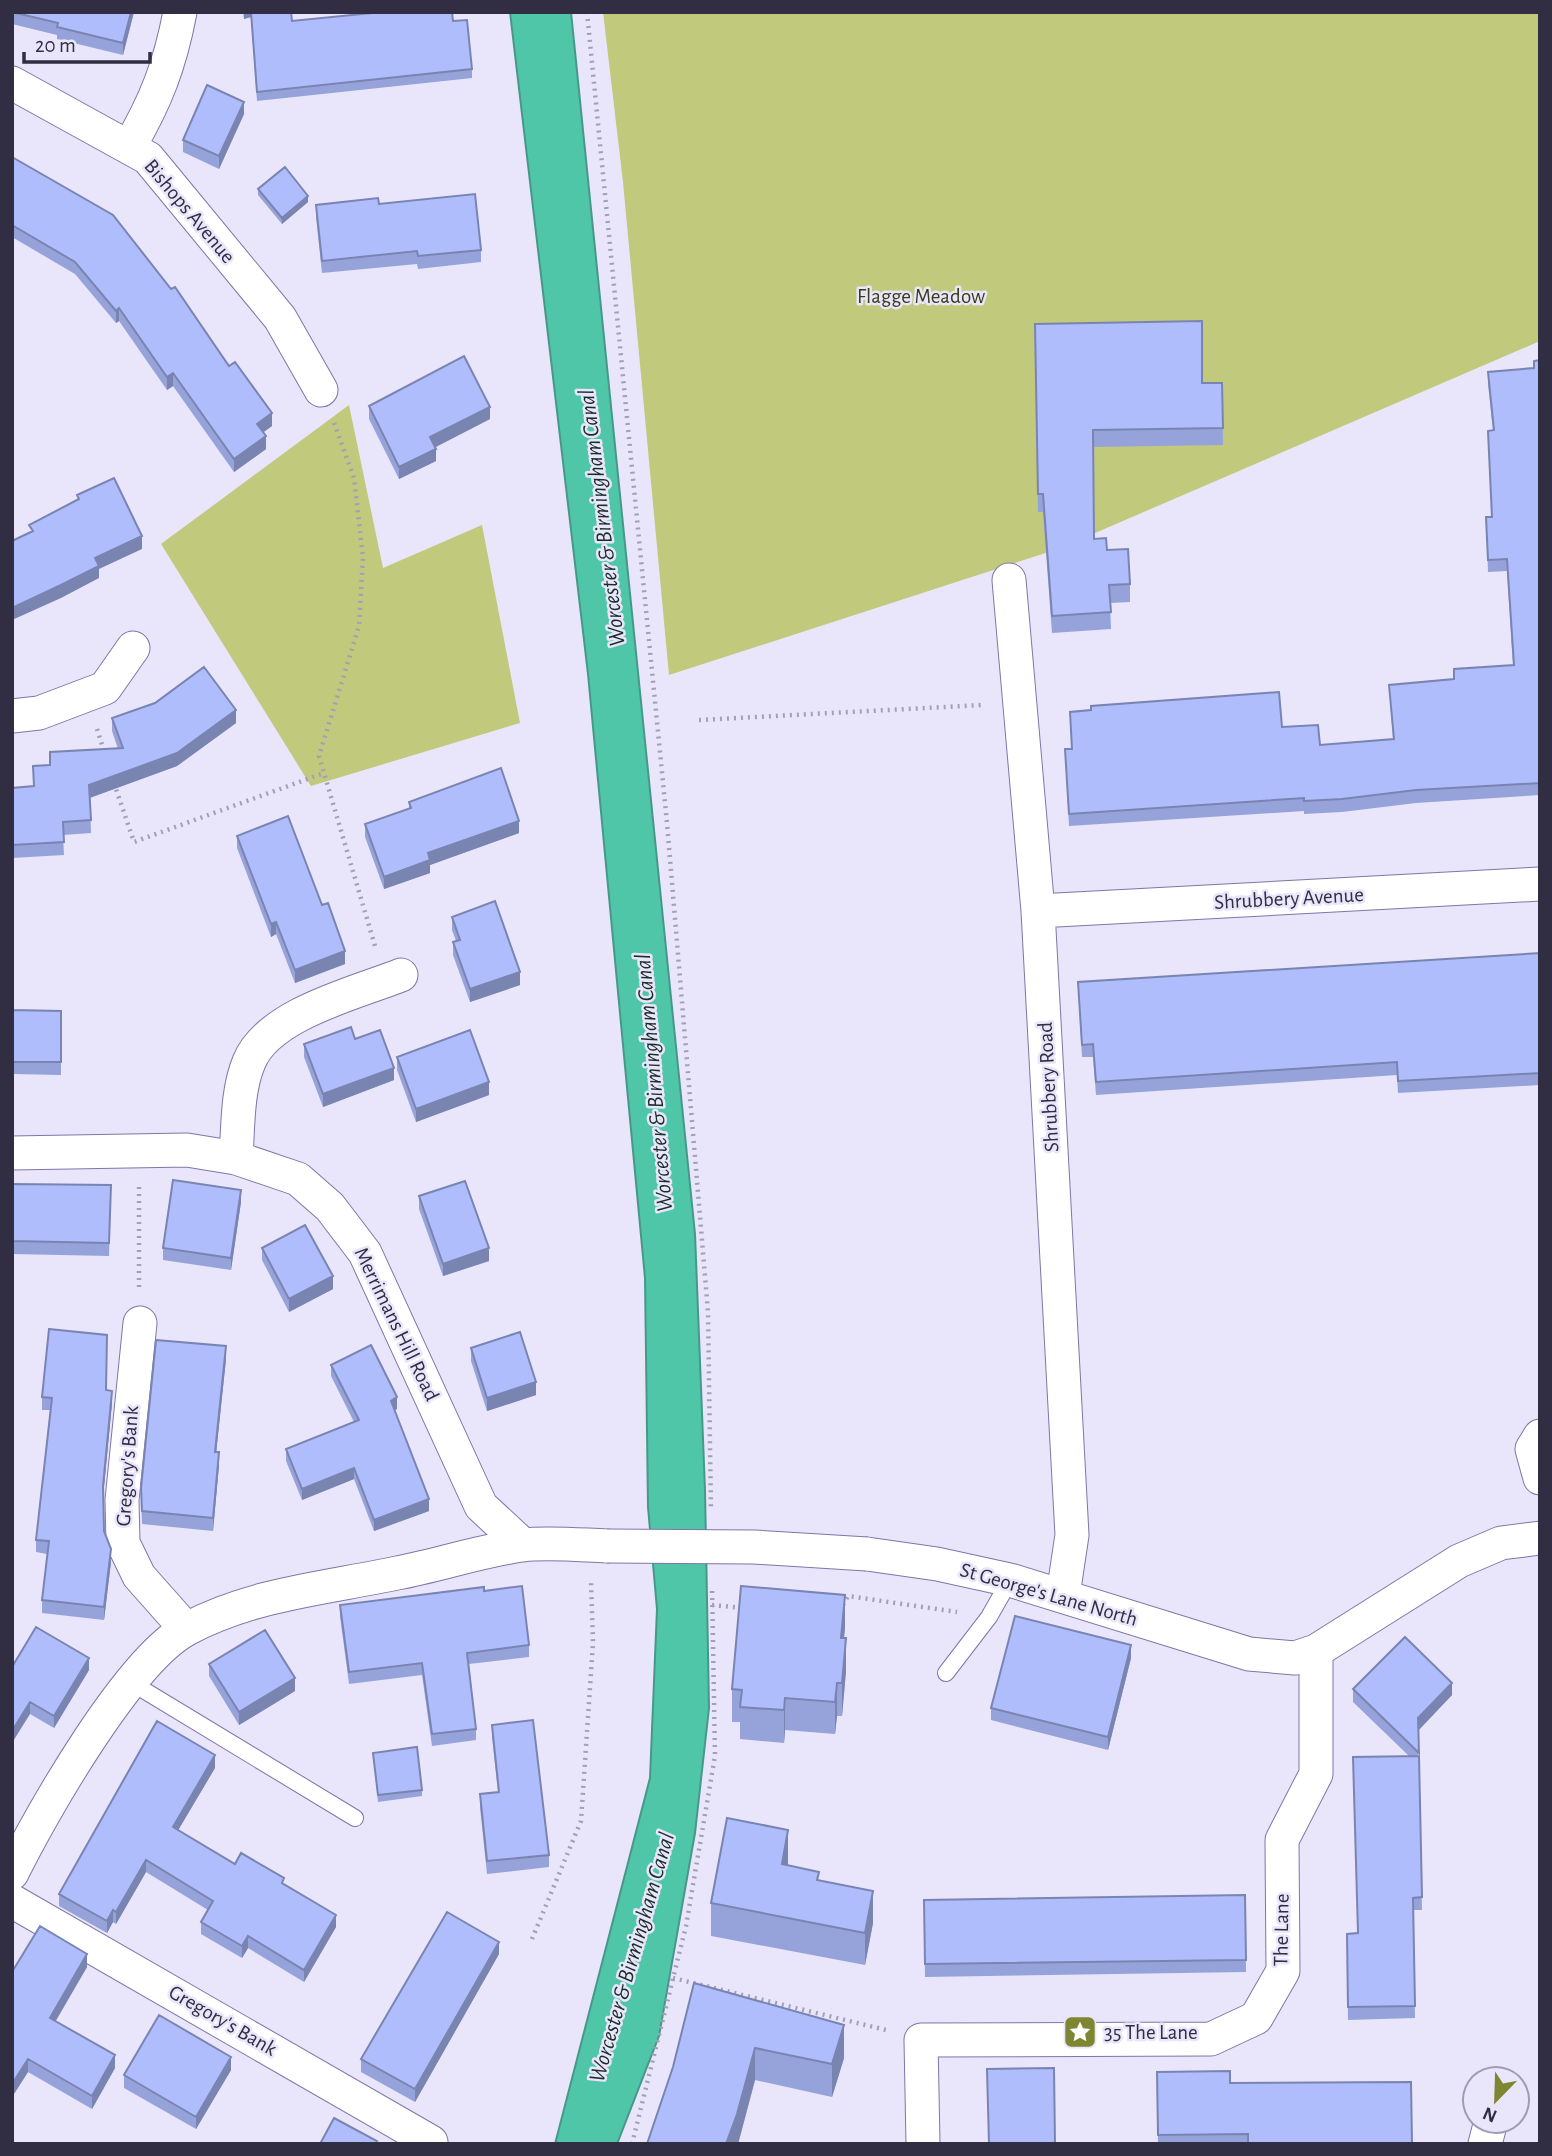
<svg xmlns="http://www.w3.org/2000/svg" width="1552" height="2156" font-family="'Alegreya Sans',sans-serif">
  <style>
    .green { fill: #c0c97c }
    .water { fill: #50c6a9; stroke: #47988a; stroke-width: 2 }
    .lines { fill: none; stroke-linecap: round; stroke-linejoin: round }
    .service-casing { stroke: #8075a7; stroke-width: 18 }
    .minor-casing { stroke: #8075a7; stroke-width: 35 }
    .path { stroke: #a39fb4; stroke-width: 4.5; stroke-dasharray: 2 5; stroke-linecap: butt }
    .service { stroke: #fff; stroke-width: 16 }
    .minor { stroke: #fff; stroke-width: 33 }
    .minor-bridge-casing { stroke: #8075a7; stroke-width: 35; stroke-linecap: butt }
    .minor-bridge { stroke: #fff; stroke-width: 33 }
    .wall { fill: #96a3da }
    .shaded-wall { fill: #7a84b1 }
    .building { fill: #afbdfd; stroke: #7a84b1; stroke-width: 2 }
    .labels { text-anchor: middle; stroke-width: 5; stroke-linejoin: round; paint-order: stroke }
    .street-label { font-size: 21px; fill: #312d42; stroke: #e9e5fb }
    .park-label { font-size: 21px; fill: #393c16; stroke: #e9e5fb }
    .poi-label { font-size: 21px; fill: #312d42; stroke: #e9e5fb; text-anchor: start }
    .water-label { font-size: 23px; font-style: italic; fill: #1a2e29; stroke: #e9e5fb }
  </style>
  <rect width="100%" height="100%" fill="#e9e5fb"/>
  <path class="green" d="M603,12H1540V341L1058,549L669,675L623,182Z
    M349,405L383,568L482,525L520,723L311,786L161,544Z"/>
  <path class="water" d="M510,12H571L695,1234L705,1490L709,1708L695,1833L659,2036L617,2144H555L650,1778L657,1609L648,1507L645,1278L588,674Z"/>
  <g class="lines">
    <defs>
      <path id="service" d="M946,1673L989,1617L1010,1580
        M132,1683L355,1818"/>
      <path id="minor" d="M12,83L148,158L280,318L321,390
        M129,147C156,101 170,65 180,12
        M1009,580L1038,911L1072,1535L1063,1595
        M12,716L39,713L105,688L133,648
        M1038,911L1540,884
        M12,1153L187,1150L236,1158L298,1179L330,1207L365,1253L481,1506L523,1545
        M236,1158C238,1128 237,1090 249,1062C268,1014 356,993 401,975
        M140,1323L122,1500L123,1543L139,1576L186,1629
        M1540,1436L1532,1449L1540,1478
        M867,1554L937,1564L1010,1580L1249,1654L1295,1658L1316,1651L1459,1561L1501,1543L1540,1538
        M12,1873C42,1812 129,1660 187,1629C252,1594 326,1588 397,1573C439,1565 480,1551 522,1545C549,1542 580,1545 607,1546
        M12,1901L431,2142
        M923,2144L921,2040L1211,2039L1256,2018L1283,1971L1282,1840L1316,1774V1651
        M1485,2144L1491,2121"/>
    </defs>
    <use href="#service" class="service-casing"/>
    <use href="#minor" class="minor-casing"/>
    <path class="path" d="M587,12L667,823L708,1312L711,1511
      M334,423L354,478L363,557L359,626L319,756L375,946
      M699,720L982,705
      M97,729L105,754
      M114,783L134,842L324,773
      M139,1187V1287
      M712,1605L744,1608
      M843,1605L848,1596L957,1612
      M532,1939L581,1821L593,1643L591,1582
      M673,1978L886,2030
      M632,2144L686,1926L715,1756L712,1586"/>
    <use href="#service" class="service"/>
    <use href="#minor" class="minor"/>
    <defs>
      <path id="minor-bridge" d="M607,1546L754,1547L867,1554"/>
    </defs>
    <use href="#minor-bridge" class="minor-bridge-casing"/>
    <use href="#minor-bridge" class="minor-bridge"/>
  </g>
  <path class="wall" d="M12,12H134L123,55L57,39V35L12,24Z
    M243,12H291L292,21H453L472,69V78L257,101L251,17L244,19Z
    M244,114L219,169L183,152V140Z
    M12,157L229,366L272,426L263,432L266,449L234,472L173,386L167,390L119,321L116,323L75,274L12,237Z
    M258,189L308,202L282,224L258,195Z
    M379,204L481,250V262L418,269L417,264L322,273L316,217V205Z
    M1035,324L1202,383H1222L1223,445L1093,447L1094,539L1107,550L1130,584V602L1110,603L1111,629L1052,633L1043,512H1038Z
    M1540,360V795L1416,803L1342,812L1304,814V811L1069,826L1065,749H1072L1070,712L1282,727L1320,745L1393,739L1389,685L1454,679V669L1513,665L1507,571L1488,572L1486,517H1492L1488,431H1493L1488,384V372L1534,368V361Z
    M369,406L490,419L435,447L436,461L399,479L369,419Z
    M112,718L236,723L177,766L90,798L91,833L63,835L64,855L12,858V788L34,786L33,766L50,765V752L118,749L112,731Z
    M409,802L519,833L430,865V873L384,889L365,837V824L409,809Z
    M237,836L322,905L345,964L295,983L276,934L271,937L237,848Z
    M452,917L520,985L470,1002L453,955V942L456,941L452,930Z
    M1540,953V1085L1398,1093L1397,1075L1096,1095L1093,1057H1082L1078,982Z
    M12,1005L13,1010L61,1011V1075L13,1074V1084H12Z
    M355,1039L394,1080L323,1107L304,1057V1044Z
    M397,1057L489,1095L416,1122L397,1070Z
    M12,1184L111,1185L109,1256L12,1254Z
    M419,1196L489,1261L443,1276L419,1209Z
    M241,1202L231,1270L163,1260V1248Z
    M262,1248L333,1289L289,1312L262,1260Z
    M471,1348L536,1395L487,1411L471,1361Z
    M226,1359L216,1452L219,1465L213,1531L142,1524L141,1488Z
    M331,1365L397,1409L395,1410L429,1511L374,1531L354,1479L302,1500L286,1461V1449L354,1422L331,1376Z
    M106,1390L112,1403L103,1496L104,1531L111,1562L104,1620L42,1613V1600L47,1554L36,1552V1540L50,1410H42V1397Z
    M484,1591L529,1645V1657L469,1664L476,1729V1740L432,1746L422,1675L349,1684L340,1616V1605Z
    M845,1627L844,1638L846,1671L842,1716H837L835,1734L785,1730L784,1743L740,1739V1722H732V1689Z
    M1131,1658L1108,1750L991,1720V1708Z
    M209,1664L295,1691L239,1725L209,1676Z
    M12,1667L89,1670L54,1728L30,1714Z
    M1353,1689L1452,1695L1418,1730L1422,1910H1413L1415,2018L1348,2020L1347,1934L1358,1933L1409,1756L1353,1702Z
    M492,1725L549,1855V1867L487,1874L480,1807V1794L498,1792L492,1737Z
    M373,1753L422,1790V1796L378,1802Z
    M215,1768L178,1830L235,1864L336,1927L304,1982L248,1948L242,1958L201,1934V1922L208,1910L146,1872L116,1924L113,1922L107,1933L59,1906V1894Z
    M788,1862V1866L819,1881L873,1923L865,1965L711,1936V1903Z
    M1245,1895L1246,1972L925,1977L924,1900Z
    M499,1954L415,2102L361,2072V2059Z
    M87,1967L55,2021L115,2068L92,2109L28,2072L12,2097V1972Z
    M694,1983L844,2058L832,2097L755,2080L738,2144H647L673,2067Z
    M231,2070L196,2129L124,2088V2075Z
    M1157,2072L1412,2144H1158Z"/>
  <path class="shaded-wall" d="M131,12H134L123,55V43Z
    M244,12H251V17L244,19Z
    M244,102V114L219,169V156Z
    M308,196V202L282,224V218Z
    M119,308V321L116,323V311Z
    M173,373V386L167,390V377Z
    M490,407V419L430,450V437Z
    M272,413V426L257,437V424Z
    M266,436V449L234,472V459Z
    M436,449V461L399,479V467Z
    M142,536V549L99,569V578L61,598L12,620V608L95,558Z
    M236,710V723L177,766L89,798V785Z
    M519,821V833L430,865V873L384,889V877L428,853Z
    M276,922V934L271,937V924Z
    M345,951V964L295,983V970Z
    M520,972V985L470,1002V989Z
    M394,1068V1080L323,1107V1094Z
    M489,1082V1095L416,1122V1109Z
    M241,1190V1202L231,1270V1258Z
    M489,1248V1261L443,1276V1264Z
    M333,1276V1289L289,1312V1299Z
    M226,1346V1359L215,1464V1452Z
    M536,1382V1395L487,1411V1398Z
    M112,1391V1403L103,1498V1486Z
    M397,1397V1409L391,1412V1401Z
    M219,1452V1465L213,1531V1518Z
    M354,1468V1479L302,1500V1489Z
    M429,1499V1511L374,1531V1520Z
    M111,1549V1562L104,1620V1607Z
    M845,1595V1627L841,1670V1638Z
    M846,1638V1671L842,1716V1683Z
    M1131,1645V1658L1108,1750V1737Z
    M89,1658V1670L54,1728V1716Z
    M295,1678V1691L239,1725V1712Z
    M837,1683V1716L835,1734V1702Z
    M1452,1683V1695L1418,1731V1718Z
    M785,1698V1730L784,1743V1710Z
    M30,1702V1714L12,1743V1731Z
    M215,1755V1768L173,1839V1827Z
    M788,1830V1862L782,1897V1864Z
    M146,1860V1872L116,1924V1912Z
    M873,1891V1923L865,1965V1933Z
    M113,1910V1922L107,1933V1921Z
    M336,1915V1927L304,1982V1970Z
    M248,1936V1948L242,1958V1946Z
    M499,1942V1954L415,2102V2089Z
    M87,1954V1967L50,2031V2018Z
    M844,2025V2058L832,2097V2064Z
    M755,2048V2080L738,2144H726Z
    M115,2055V2068L92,2109V2096Z
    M231,2057V2070L196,2129V2117Z
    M28,2059V2072L12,2097V2084Z"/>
  <path class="building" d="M12,12H131L123,43L57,27L58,23Z
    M251,12H291L292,21L382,12H452L453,21L467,20L472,69L257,92Z
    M207,85L244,102L219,156L183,140Z
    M12,157L113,215L171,289L175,287L229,366L235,362L272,413L257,424L266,436L234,459L173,373L167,377L119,308L116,311L75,262L12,225Z
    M285,167L308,196L282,218L258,189Z
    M475,194L481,250L418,256L417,251L322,261L316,205L378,198L379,204Z
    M1202,321V383H1222L1223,428L1093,430L1094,539L1106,538L1107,550L1128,549L1130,584L1109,585L1111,612L1052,616L1043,494H1038L1035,324Z
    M464,356L490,407L430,437L436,449L399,467L369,406Z
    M1540,360V783L1416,790L1342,799L1304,801V798L1069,814L1065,749H1072L1070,712L1091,710V706L1279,692L1282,727L1318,725L1320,745L1394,739L1389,685L1454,679V669L1514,665L1507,559L1488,560L1486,517H1492L1488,431L1494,430L1488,372L1534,368V361Z
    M114,478L142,536L95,558L99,566L61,585L12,608V541L33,531L29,525L79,499L77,495Z
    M204,667L236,710L177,753L89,785L91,820L63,822L64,842L12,845V788L34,786L33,766L50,765V752L123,748L112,718L155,703Z
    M501,768L519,821L428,853L430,860L384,877L365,824L411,808L409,802Z
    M288,816L322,905L328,903L345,951L295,970L276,922L271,924L237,836Z
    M495,901L520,972L470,989L453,942L460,940L452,917Z
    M1540,953V1073L1398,1081L1397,1062L1096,1082L1093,1044L1082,1045L1078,982Z
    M12,1005H13V1010L61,1011V1062H13V1071H12Z
    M351,1027L355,1039L380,1030L394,1068L323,1094L304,1044Z
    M470,1030L489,1082L416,1109L397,1057Z
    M173,1180L241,1190L231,1258L163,1248Z
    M465,1181L489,1248L443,1264L419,1196Z
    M12,1184L111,1185L109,1243L12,1241Z
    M305,1225L333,1276L289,1299L262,1248Z
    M49,1329L107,1335L106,1390L112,1391L103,1486L104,1531L111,1549L104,1607L42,1600L49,1541L36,1540L52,1398L42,1397Z
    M520,1332L536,1382L487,1398L471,1348Z
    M156,1340L226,1346L215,1452H219L213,1518L142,1511L141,1488Z
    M371,1345L397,1397L391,1401L429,1499L374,1520L354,1468L302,1489L286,1449L359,1420L331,1365Z
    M522,1586L529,1645L467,1653L476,1729L432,1734L422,1663L349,1672L340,1605L484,1587V1591Z
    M741,1586L845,1595L841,1638H846L842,1683H837L835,1702L785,1698L784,1710L740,1707L742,1690L732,1689Z
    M1015,1616L1131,1645L1108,1737L991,1708Z
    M36,1627L89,1658L54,1716L30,1702L12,1731V1667Z
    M265,1630L295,1678L239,1712L209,1664Z
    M1405,1637L1452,1683L1418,1718L1419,1753L1353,1689Z
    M533,1720L549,1855L487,1861L480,1794L499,1792L492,1725Z
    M157,1721L215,1755L173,1827L235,1864L241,1853L284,1878L282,1883L336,1915L304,1970L248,1936L242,1946L201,1922L213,1901L146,1860L116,1912L113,1910L107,1921L59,1894Z
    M417,1747L422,1790L378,1795L373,1753Z
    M1419,1756L1422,1897L1413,1898L1415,2006L1348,2007L1347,1934L1358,1933L1353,1757Z
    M727,1818L788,1830L782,1864L819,1872L817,1880L873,1891L865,1933L711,1903Z
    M1245,1895L1246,1960L925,1964L924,1900Z
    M447,1912L499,1942L415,2089L361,2059Z
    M40,1926L87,1954L50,2018L115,2055L92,2096L28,2059L12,2084V1972Z
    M694,1983L844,2025L832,2064L755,2048L737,2114L726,2144H647L673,2067Z
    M159,2015L231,2057L196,2117L124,2075Z
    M1054,2068L1055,2144H989L987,2069Z
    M1230,2071V2083L1411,2082L1412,2144H1248V2134L1158,2135L1157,2072Z
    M334,2118L377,2141L375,2144H320Z"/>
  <defs>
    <symbol id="sight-square" viewBox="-11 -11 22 22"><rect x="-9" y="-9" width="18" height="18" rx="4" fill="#7e8632" stroke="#e9e5fb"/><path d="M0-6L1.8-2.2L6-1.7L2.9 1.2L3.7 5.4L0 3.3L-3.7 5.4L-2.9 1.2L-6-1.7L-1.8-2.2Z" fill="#fff"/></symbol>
  </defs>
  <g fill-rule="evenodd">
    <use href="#sight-square" x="1061" y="2013" width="38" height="38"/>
  </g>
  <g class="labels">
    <g class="street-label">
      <text transform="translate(190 211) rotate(50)" y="7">Bishops Avenue</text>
      <text transform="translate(1289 898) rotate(-3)" y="7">Shrubbery Avenue</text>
      <text transform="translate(1048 1087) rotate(-93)" y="7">Shrubbery Road</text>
      <text transform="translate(397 1324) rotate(64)" y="7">Merrimans Hill Road</text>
      <text transform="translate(127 1466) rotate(-86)" y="7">Gregory's Bank</text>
      <text transform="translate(1049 1594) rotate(16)" y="7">St George's Lane North</text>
      <text transform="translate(1281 1930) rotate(-89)" y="7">The Lane</text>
      <text transform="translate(223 2020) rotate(30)" y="7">Gregory's Bank</text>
    </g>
    <g class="park-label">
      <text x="921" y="303">Flagge Meadow</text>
    </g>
    <g class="poi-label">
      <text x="1104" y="2039">35 The Lane</text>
    </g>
    <g class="water-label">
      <text transform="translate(601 518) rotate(-97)" y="8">Worcester &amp; Birmingham Canal</text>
      <text transform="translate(653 1083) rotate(-95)" y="8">Worcester &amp; Birmingham Canal</text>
      <text transform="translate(631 1957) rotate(-74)" y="8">Worcester &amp; Birmingham Canal</text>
    </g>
  </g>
  <rect width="1552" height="2156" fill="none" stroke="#312d42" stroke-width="28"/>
  <g transform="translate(1496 2100) rotate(203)"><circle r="33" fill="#e9e5fb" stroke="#9f9bb1" stroke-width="2"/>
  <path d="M0-5L12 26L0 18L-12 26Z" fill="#7e8632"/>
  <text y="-10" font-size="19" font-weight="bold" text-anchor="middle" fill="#312d42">N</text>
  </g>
  <path d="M24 52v10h126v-10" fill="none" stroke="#312d42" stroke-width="3.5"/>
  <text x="35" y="52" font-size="21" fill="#312d42" stroke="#e9e5fb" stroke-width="5" paint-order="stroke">20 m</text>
</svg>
